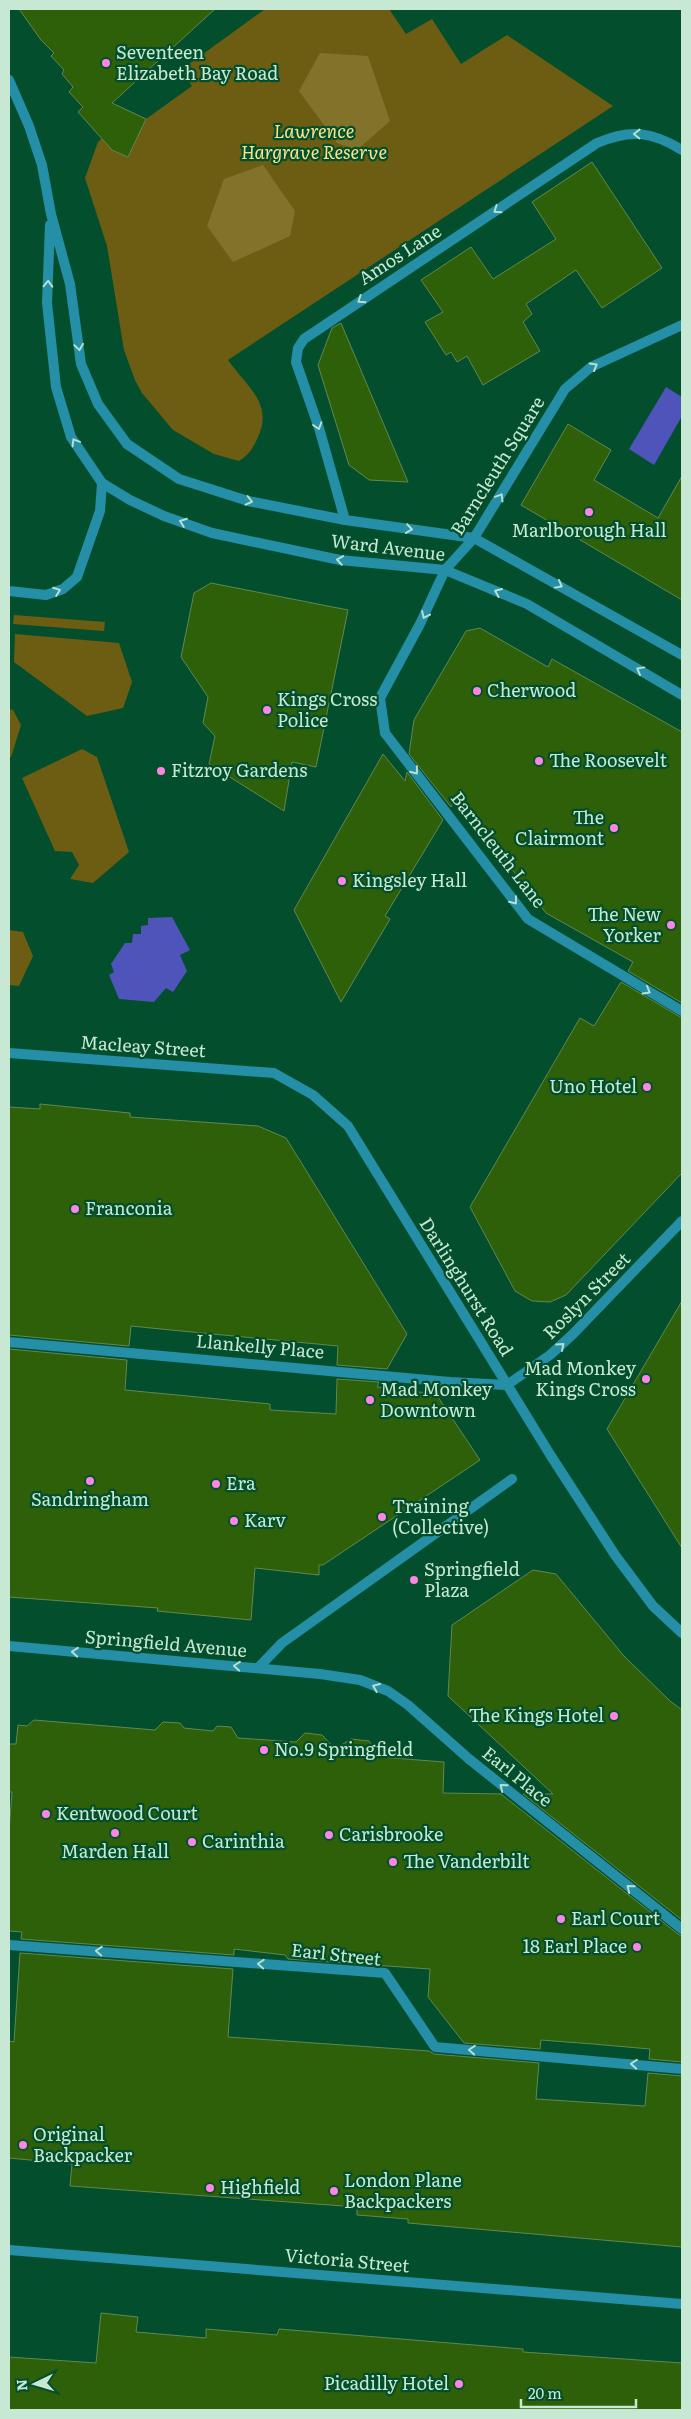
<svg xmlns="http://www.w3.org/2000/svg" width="691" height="2419" font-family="Literata,serif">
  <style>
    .green { fill: #6d5d13 }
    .forest { fill: #83732a }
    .water { fill: #4e54ba }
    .building { fill: #2d6008; stroke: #628751 }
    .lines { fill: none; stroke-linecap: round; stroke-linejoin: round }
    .service { stroke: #248fa6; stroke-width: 10 }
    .pedestrian { stroke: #248fa6; stroke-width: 10 }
    .minor { stroke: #248fa6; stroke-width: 10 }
    .tertiary { stroke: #248fa6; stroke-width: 10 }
    .oneway { stroke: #b7dfce }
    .poi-dot { fill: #fd86e2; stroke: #034f2d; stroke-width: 2 }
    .labels { text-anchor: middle; stroke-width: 4.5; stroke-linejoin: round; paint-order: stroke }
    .poi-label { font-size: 18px; fill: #c7e8d2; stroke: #034f2d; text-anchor: start }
    .park-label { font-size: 18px; font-style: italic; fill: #fae48b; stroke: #034f2d }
    .street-label { font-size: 18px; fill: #c7e8d2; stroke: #034f2d }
  </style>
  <rect width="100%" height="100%" fill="#034f2d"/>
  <path class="green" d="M265,9H389L406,34L432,19L461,64L507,35L613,106L228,360C245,385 274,403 258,437C253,448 250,454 239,461L214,454L173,430L142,393L135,380L124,350L107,246L85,178L98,142L130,111L146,119L192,86L181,70Z
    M14,615L105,622L104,631L13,624Z
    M15,634L119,643L132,682L123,708L87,716L14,662Z
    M9,709L13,710L21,725L11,757H9Z
    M82,749L97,757L129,852L93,883L70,879L79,865L72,852L55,851L22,778Z
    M9,930L23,932L33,956L19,986L9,985Z"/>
  <path class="forest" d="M320,53L368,56L390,121L357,150L337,143L299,91Z
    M263,165L295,211L290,236L233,262L207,226L224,179Z"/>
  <path class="water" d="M666,387L682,397V416L654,465L629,449Z
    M172,917L190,950L180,955L187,971L173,992L166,988L154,1002L119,999L109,975L114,972L111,964L125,943H132L133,934H141V926L148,925V918Z"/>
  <path class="building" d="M19,9H215L112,103L146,119L128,157L112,150L78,112L83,107L69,92L73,87L62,74L64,70L51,56L54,53L41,40Z
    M592,162L662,268L602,308L576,270L526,304L532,314L523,322L540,351L483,385L467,356L457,362L451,352L446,355L425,322L443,312L421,280L471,247L493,279L556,239L532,202Z
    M341,323L408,482L369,480L349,465L318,365L332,328Z
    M568,424L611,450L594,480L658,518L682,476V600L521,505Z
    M211,583L348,610L316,767L292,762L284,811L209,764L215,736L203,723L208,697L181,657L194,593Z
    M480,628L548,667L552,659L682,732V1003L628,971L633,962L546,913L456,798L451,807L409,754L414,720L466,631Z
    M383,754L405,781L407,772L443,820L385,916L390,919L341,1002L294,910Z
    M621,982L682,1018V1173L566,1295L550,1302L532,1301L515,1291L470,1207L580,1018L594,1026Z
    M40,1104L130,1113V1117L258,1126L286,1138L407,1334L387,1369L337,1365L338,1346L171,1330L131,1326L129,1346L9,1335V1107L40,1109Z
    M682,1301V1548L607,1429Z
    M9,1349L127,1360L125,1390L270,1404V1410L336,1414L337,1379L379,1382L377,1387L436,1394L480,1460L323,1565H319V1575L255,1568L251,1620L157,1611L158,1608L9,1597Z
    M533,1570L556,1574L624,1656L670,1701L682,1710V1920L523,1794H553L448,1696L452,1625Z
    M34,1720L155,1730L163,1722L180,1723L184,1728L213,1731L217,1726L231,1727L238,1738L296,1742L305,1733L322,1735L335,1749L351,1739L369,1741L380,1757L444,1762L443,1793L501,1794L678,1934L682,1936V2062L649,2059L650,2049L593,2044L541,2040L540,2049L464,2043L428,1997L430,1969L288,1959L285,1955L234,1949V1955L21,1939L22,1932L9,1931V1832L12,1792H9V1744H16L18,1725L27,1726Z
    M20,1953L233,1969L228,2037L429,2051L434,2054L539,2063L536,2099L645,2106L648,2073L682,2076V2247L408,2223V2219L357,2215V2207L70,2186L72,2164L9,2158V2041L14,2042Z
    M101,2313L138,2317L136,2332L206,2338V2329L277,2335L279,2329L523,2349V2352L682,2363V2410H9V2357L96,2363Z"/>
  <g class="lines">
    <path class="service" d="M345,520L319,428L296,362L298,348L304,339L597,143C630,129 651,131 682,150
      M9,591L46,595L63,589L77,577L100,511L102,483
      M385,733L528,919L682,1011
      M9,1945L385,1973L435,2047L682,2069"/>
    <path class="pedestrian" d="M9,1342L450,1382L507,1385
      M258,1668L282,1643L512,1479"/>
    <path class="minor" d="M9,80L29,126L42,165L51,214L70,284L81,364L98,404L127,444L179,479L248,501L345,520L474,538L682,655
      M50,225L47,303L56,387L71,437L102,483L130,500L164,516L212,533L340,560L445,570L527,604L682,695
      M385,733L380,698L420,624L445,570L474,538L565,389L591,367L682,325
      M507,1385L550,1355L572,1335L682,1221
      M9,1646L320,1674L360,1680L388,1691L408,1705L469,1759L682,1929
      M9,2250L682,2304"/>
    <path class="tertiary" d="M9,1053L274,1073L313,1095L348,1126L551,1456L615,1555L653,1606L682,1633"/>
  </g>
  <defs><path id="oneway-chevron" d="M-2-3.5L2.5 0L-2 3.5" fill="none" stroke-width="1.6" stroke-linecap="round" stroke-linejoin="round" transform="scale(1.25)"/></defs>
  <g class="oneway">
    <use href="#oneway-chevron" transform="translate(637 134) rotate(-179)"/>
    <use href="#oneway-chevron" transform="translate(497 210) rotate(146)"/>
    <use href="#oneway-chevron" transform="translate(48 284) rotate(-88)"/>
    <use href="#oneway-chevron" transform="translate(361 300) rotate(146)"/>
    <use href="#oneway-chevron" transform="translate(79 347) rotate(82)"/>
    <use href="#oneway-chevron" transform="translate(594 366) rotate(-30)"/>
    <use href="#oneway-chevron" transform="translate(318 426) rotate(72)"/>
    <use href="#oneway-chevron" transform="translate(75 442) rotate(-121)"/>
    <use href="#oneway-chevron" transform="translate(500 497) rotate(-59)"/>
    <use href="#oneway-chevron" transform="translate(249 501) rotate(14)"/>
    <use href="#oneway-chevron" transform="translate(183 522) rotate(-160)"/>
    <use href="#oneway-chevron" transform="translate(409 529) rotate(8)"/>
    <use href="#oneway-chevron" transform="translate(340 560) rotate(-171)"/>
    <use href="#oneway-chevron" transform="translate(559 585) rotate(29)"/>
    <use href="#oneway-chevron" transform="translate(57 591) rotate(-20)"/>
    <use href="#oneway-chevron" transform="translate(498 592) rotate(-157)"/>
    <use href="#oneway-chevron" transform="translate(425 615) rotate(115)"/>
    <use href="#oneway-chevron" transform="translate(640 670) rotate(-151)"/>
    <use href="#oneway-chevron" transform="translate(415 771) rotate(52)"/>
    <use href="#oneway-chevron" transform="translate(514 901) rotate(52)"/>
    <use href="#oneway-chevron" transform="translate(647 991) rotate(30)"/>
    <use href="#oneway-chevron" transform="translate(561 1346) rotate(-42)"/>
    <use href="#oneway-chevron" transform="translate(75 1652) rotate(-175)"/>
    <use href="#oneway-chevron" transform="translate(237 1666) rotate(-175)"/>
    <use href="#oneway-chevron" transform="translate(376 1687) rotate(-157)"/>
    <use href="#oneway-chevron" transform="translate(503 1787) rotate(-141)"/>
    <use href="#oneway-chevron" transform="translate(630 1888) rotate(-141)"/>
    <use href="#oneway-chevron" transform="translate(99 1951) rotate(-176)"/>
    <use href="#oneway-chevron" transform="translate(261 1964) rotate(-176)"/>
    <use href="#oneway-chevron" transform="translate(472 2050) rotate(-175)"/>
    <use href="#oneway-chevron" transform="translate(634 2064) rotate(-175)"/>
  </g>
  <g class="poi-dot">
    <circle cx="106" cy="63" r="5"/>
    <circle cx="589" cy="512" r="5"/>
    <circle cx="477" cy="691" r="5"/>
    <circle cx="267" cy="710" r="5"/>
    <circle cx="539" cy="761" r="5"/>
    <circle cx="161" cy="771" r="5"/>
    <circle cx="614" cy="828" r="5"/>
    <circle cx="342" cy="881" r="5"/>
    <circle cx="671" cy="925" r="5"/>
    <circle cx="647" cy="1087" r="5"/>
    <circle cx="75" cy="1209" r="5"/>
    <circle cx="646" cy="1379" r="5"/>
    <circle cx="370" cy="1400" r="5"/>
    <circle cx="90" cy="1481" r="5"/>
    <circle cx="216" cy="1484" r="5"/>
    <circle cx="382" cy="1517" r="5"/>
    <circle cx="234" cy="1521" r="5"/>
    <circle cx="414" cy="1580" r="5"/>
    <circle cx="614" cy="1716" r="5"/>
    <circle cx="264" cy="1750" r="5"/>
    <circle cx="46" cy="1814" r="5"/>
    <circle cx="115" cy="1833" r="5"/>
    <circle cx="329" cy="1835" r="5"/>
    <circle cx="192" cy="1842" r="5"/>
    <circle cx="393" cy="1862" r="5"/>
    <circle cx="561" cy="1919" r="5"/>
    <circle cx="637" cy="1947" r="5"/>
    <circle cx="23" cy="2145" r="5"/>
    <circle cx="210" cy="2188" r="5"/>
    <circle cx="334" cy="2191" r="5"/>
    <circle cx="459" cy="2384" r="5"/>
  </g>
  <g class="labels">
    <g class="poi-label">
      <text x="116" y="59">Seventeen<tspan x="116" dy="21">Elizabeth Bay Road</tspan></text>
      <text x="589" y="537" text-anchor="middle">Marlborough Hall</text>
      <text x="487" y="697">Cherwood</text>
      <text x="277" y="706">Kings Cross<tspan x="277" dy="21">Police</tspan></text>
      <text x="549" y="767">The Roosevelt</text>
      <text x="171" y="777">Fitzroy Gardens</text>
      <text x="604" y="824" text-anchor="end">The<tspan x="604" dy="21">Clairmont</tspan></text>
      <text x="352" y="887">Kingsley Hall</text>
      <text x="661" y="921" text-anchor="end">The New<tspan x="661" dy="21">Yorker</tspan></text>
      <text x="637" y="1093" text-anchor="end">Uno Hotel</text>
      <text x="85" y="1215">Franconia</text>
      <text x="636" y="1375" text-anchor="end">Mad Monkey<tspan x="636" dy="21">Kings Cross</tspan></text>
      <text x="380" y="1396">Mad Monkey<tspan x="380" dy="21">Downtown</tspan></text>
      <text x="226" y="1490">Era</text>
      <text x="90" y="1506" text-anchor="middle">Sandringham</text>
      <text x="392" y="1513">Training<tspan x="392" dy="21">(Collective)</tspan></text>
      <text x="244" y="1527">Karv</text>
      <text x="424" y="1576">Springfield<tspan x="424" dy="21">Plaza</tspan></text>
      <text x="604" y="1722" text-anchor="end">The Kings Hotel</text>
      <text x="274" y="1756">No.9 Springfield</text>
      <text x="56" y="1820">Kentwood Court</text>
      <text x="339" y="1841">Carisbrooke</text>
      <text x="202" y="1848">Carinthia</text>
      <text x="115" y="1858" text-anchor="middle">Marden Hall</text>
      <text x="403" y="1868">The Vanderbilt</text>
      <text x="571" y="1925">Earl Court</text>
      <text x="627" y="1953" text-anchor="end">18 Earl Place</text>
      <text x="33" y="2141">Original<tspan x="33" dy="21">Backpacker</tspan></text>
      <text x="344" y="2187">London Plane<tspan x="344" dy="21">Backpackers</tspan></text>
      <text x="220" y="2194">Highfield</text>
      <text x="449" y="2390" text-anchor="end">Picadilly Hotel</text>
    </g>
    <g class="park-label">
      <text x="314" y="138">Lawrence<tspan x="314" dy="21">Hargrave Reserve</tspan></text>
    </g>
    <g class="street-label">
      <text transform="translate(400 255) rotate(-33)" y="6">Amos Lane</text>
      <text transform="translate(498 466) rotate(-58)" y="6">Barncleuth Square</text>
      <text transform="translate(388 548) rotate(7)" y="6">Ward Avenue</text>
      <text transform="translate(498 850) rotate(52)" y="6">Barncleuth Lane</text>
      <text transform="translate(143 1047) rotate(4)" y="6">Macleay Street</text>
      <text transform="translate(466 1287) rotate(58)" y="6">Darlinghurst Road</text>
      <text transform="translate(587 1296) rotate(-45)" y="6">Roslyn Street</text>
      <text transform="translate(260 1347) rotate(5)" y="6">Llankelly Place</text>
      <text transform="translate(166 1644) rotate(5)" y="6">Springfield Avenue</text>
      <text transform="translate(517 1777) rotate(39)" y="6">Earl Place</text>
      <text transform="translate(336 1955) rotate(6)" y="6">Earl Street</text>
      <text transform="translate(347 2261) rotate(5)" y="6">Victoria Street</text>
    </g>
  </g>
  <rect width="691" height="2419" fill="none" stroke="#c7e8d2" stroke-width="20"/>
  <g transform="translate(35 2384) rotate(265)" stroke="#034f2d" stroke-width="4" paint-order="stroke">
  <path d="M0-4L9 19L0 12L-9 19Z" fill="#c7e8d2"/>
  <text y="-8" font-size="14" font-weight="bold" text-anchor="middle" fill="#c7e8d2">N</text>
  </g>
  <path d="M521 2399v8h115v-8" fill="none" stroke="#c7e8d2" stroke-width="2.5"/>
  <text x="528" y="2399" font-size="15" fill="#c7e8d2" stroke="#034f2d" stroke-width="4" paint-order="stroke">20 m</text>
</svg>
